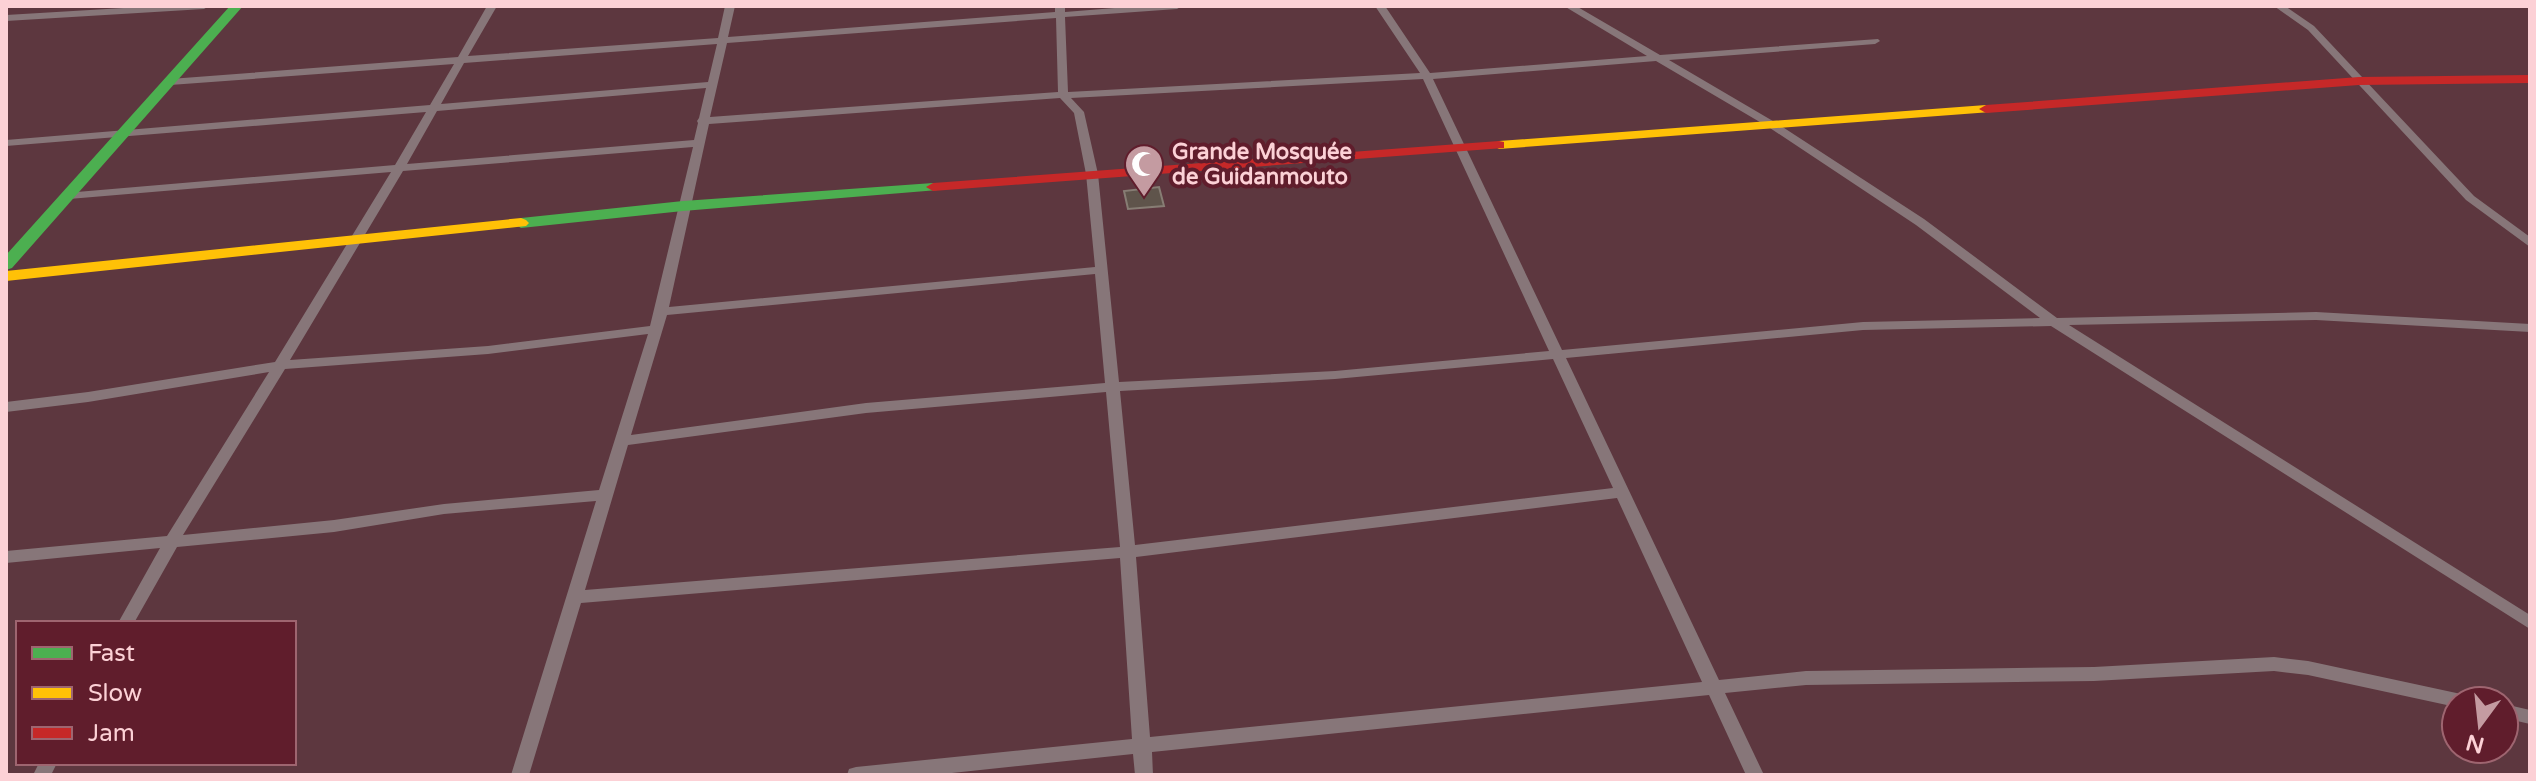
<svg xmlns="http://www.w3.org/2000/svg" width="2536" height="781" font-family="'Varela Round',sans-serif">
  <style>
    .building { fill: #5f544b; stroke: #877d74; stroke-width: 2 }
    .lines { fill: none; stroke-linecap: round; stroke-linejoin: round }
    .street { fill: #877679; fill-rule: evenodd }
    .fast { fill: #4caf50; fill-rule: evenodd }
    .slow { fill: #ffc107; fill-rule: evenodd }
    .jam { fill: #c62828; fill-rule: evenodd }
    .labels { text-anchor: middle; stroke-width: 8; stroke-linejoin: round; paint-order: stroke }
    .poi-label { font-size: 22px; font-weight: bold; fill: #fcd1d6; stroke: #601d2c; text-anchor: start }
  </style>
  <rect width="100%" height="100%" fill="#5d373f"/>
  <path class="building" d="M1159,187L1164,206L1128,209L1124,191Z"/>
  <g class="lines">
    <path class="street" d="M157,6H209L204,9L6,21V15Z
      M487,6H497L468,56L718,38L725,6H735L728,37L1055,12V6H1065V12L1139,6H1182L1177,9L1065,17L1068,92L1420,73L1375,6H1385L1430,73L1647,56L1564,6H1576L1660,55L1878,39L1880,41L1875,44L1669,60L1778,124L1924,219L2057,318L2316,312L2530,324V332L2316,320L2069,325L2530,615V629L2051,326L1863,330L1566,358L1719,680L1806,671L2094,667L2274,657L2308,661L2461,694L2467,696L2470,701H2456V707L2308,675L2274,671L2094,681L1806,685L1725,693L1764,775H1746L1709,695L1152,752L1153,775H1135L1133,754L933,775H847L849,769L856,767L1132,739L1120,558L581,603L529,775H511L596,501L444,514L334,532L177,547L134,623H118L160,548L6,563V551L167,536L269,372L88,402L6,412V402L88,392L275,362L391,172L69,199L65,197V193L395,165L426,112L6,146V140L430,105L454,64L170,85L165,82L170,79L458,57ZM1056,18L1058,92L710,117L727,43ZM717,44L708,82L441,104L464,63ZM1656,61L1770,128L1916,225L2040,318L1863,322L1562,350L1433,79ZM1423,79L1549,351L1335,371L1119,382L1098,174L1084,112L1071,98ZM706,88L699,118L697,121L698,123L694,140L407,164L437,111ZM1060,98L1074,113L1086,174L1095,267L669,307L709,124ZM693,147L650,326L488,346L290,360L403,171ZM1095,274L1105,383L866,403L631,435L667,315ZM648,334L599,490L444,504L334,520L183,535L285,369L488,354ZM1553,359L1613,488L1135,545L1120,391L1335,379ZM1106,392L1120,547L585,590L628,445L866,413ZM1617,498L1702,682L1150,737L1136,557Z
      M2274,6H2285L2314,26L2474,196L2530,237V247L2466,200L2308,30Z
      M2504,704L2530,710V724L2504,718Z
      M39,763H57L51,775H33Z"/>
    <path class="fast" d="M230,6H243L12,268L6,270V255Z
      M933,183L938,184V190L683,211L521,228L513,223L521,218L683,201Z"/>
    <path class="slow" d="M1986,105L1993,109L1991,112L1499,149L1492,145L1499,141Z
      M521,218L526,220L529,223L526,226L6,281V271Z"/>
    <path class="jam" d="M2530,75V83L2359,85L1986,113L1979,109L1986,105L2359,77Z
      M1499,141L1504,142V148L933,191L926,187L933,183Z"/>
  </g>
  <defs>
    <symbol id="mosque-pin" viewBox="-11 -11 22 30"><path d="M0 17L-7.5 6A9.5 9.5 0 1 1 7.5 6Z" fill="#c49ba1" stroke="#601d2c"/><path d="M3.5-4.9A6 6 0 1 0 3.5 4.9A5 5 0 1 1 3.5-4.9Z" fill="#fff"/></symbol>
  </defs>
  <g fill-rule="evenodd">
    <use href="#mosque-pin" x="1122" y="142" width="44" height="60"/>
  </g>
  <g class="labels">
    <g class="poi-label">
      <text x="1172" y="159">Grande Mosquée<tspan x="1172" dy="25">de Guidanmouto</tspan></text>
    </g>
  </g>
  <rect width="2536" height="781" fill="none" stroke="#fcd1d6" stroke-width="16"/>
  <rect x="16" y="621" width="280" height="144" fill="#601d2c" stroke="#9e6570" stroke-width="2"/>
  <rect x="32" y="647" width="40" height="12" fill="#4caf50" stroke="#9e6570" stroke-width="2"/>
  <text x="88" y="661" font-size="24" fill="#fcd1d6">Fast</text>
  <rect x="32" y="687" width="40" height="12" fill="#ffc107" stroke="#9e6570" stroke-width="2"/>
  <text x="88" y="701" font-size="24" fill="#fcd1d6">Slow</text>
  <rect x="32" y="727" width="40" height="12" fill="#c62828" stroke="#9e6570" stroke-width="2"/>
  <text x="88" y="741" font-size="24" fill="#fcd1d6">Jam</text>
  <g transform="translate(2480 725) rotate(195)"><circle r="38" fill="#601d2c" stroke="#9e6570" stroke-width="2"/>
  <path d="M0-6L14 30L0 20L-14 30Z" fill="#c49ba1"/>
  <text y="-12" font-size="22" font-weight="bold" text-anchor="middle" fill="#fcd1d6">N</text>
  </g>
</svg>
